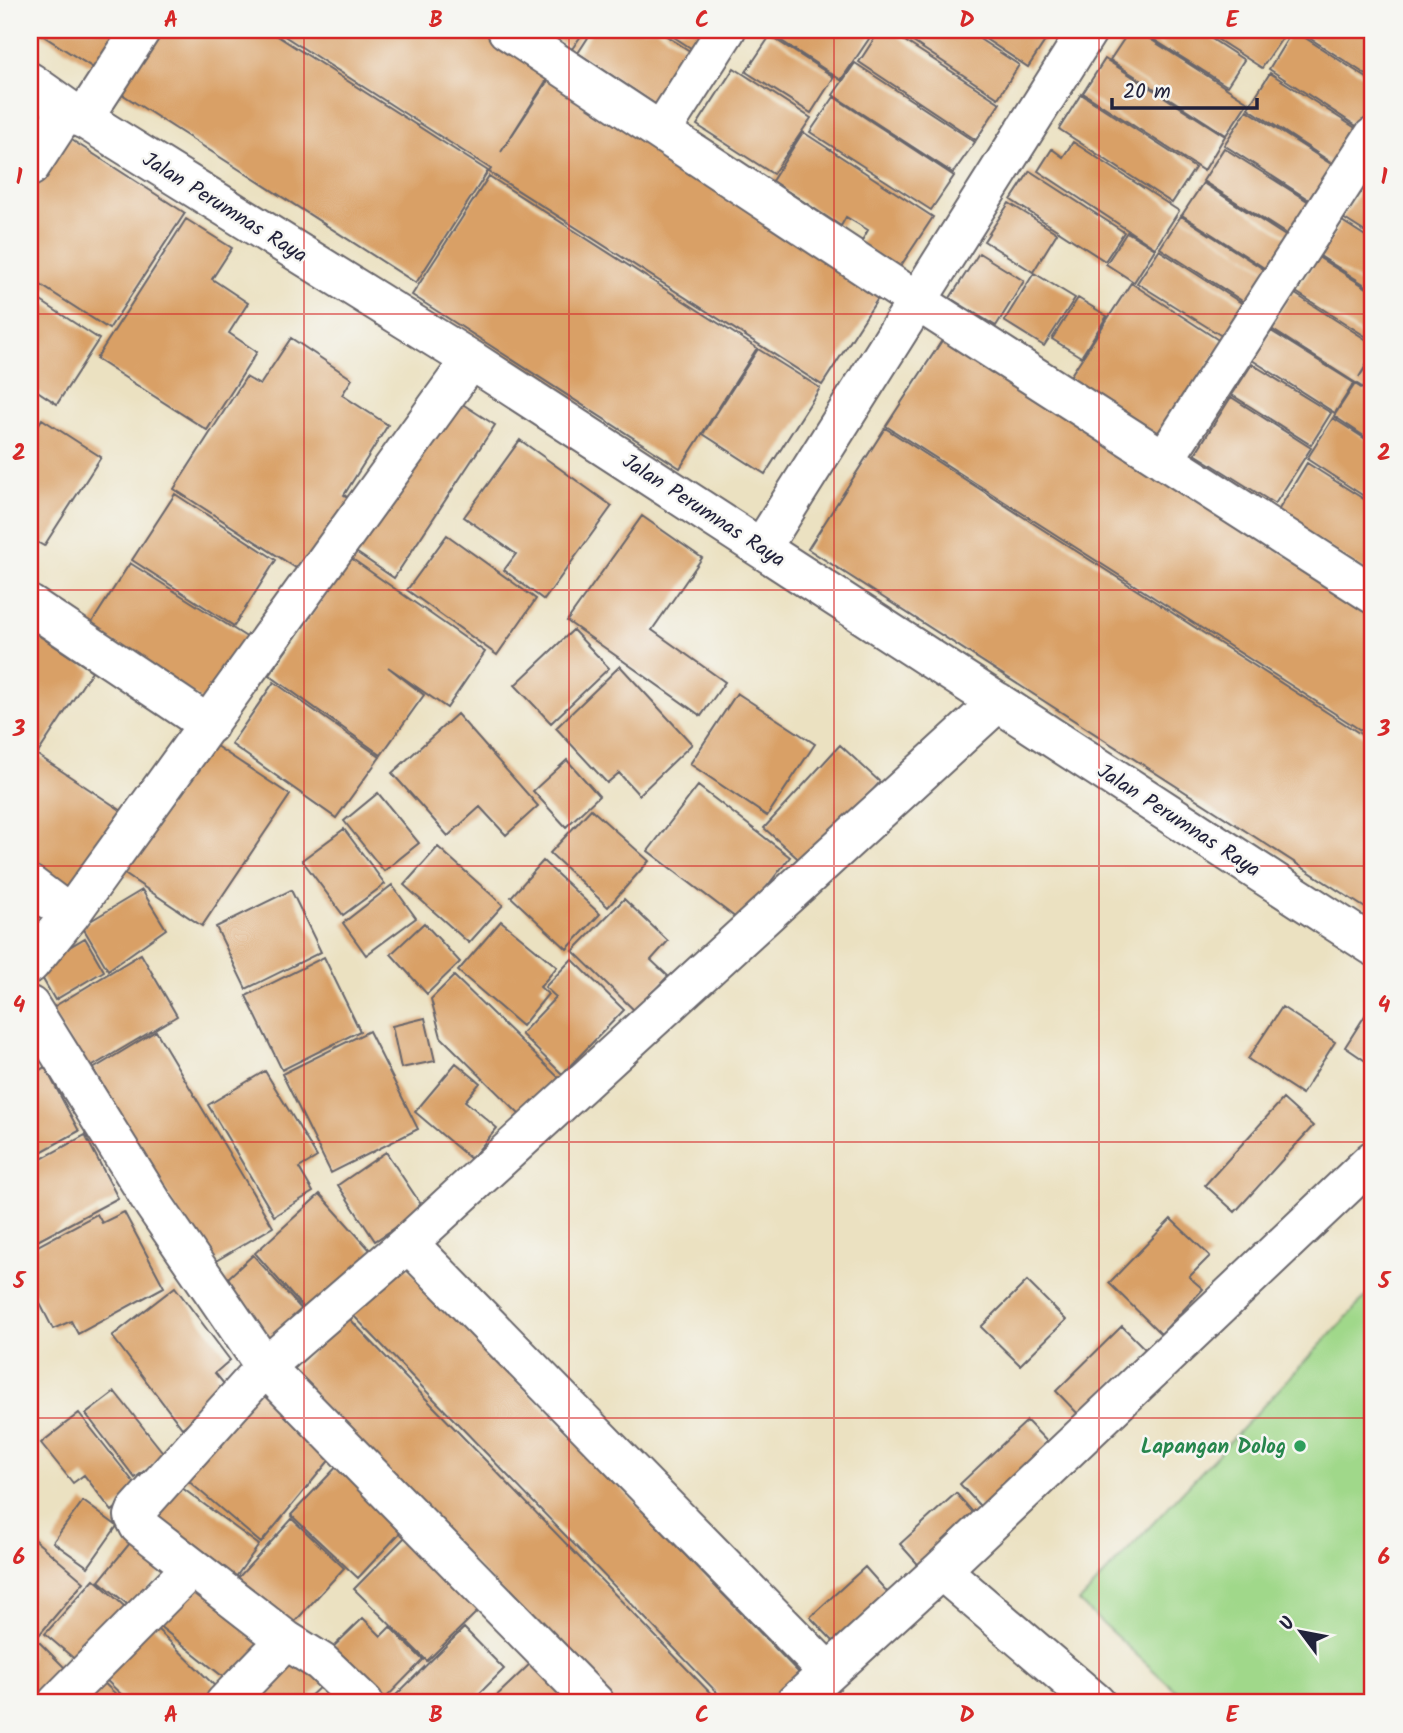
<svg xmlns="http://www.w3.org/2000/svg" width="1403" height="1733" font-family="Kalam,sans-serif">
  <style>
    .green { fill: #a0d88a; stroke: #617d62; stroke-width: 2 }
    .building { fill: #d9a066 }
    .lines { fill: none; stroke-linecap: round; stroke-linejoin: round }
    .minor-casing { stroke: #68656a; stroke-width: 42 }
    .minor { stroke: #fff; stroke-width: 38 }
    .grid { fill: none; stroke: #d62828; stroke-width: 2; stroke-opacity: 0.55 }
    .leisure-dot { fill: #2e9e5b; stroke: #f6f6f2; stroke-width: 2.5 }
    .labels { text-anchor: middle; stroke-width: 5; stroke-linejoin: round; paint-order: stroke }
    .street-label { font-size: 21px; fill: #22223b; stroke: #f6f6f2 }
    .leisure-label { font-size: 21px; font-weight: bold; fill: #27864d; stroke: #f6f6f2; text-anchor: end }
    .neatline { fill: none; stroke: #d62828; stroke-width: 2.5 }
    .grid-label { font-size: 23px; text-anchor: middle; font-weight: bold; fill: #d62828 }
  </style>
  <rect width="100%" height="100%" fill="#f6f6f2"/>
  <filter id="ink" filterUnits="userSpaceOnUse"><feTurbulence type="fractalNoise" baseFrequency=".0143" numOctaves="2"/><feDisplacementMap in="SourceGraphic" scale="14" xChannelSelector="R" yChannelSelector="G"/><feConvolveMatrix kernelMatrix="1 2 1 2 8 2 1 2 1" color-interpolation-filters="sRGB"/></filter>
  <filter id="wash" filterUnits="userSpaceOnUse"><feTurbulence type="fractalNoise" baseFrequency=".00686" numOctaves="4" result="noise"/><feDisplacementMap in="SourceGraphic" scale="28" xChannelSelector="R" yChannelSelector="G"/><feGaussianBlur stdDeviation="1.57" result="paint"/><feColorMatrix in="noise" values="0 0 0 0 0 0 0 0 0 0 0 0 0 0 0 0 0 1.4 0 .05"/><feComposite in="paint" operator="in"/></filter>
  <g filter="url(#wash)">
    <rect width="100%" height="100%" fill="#ebe1c1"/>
    <path class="green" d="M1373,1289V1703H1189L1079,1602Z"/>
    <g id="blocks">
      <path class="building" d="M34,30H131L103,74Z
        M152,30H268L488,171L416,283L114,89Z
        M275,30H489L553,70L501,152L551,76L884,289L822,385L489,172L491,169Z
        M542,30H585L572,49Z
        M593,30H657L696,55L661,108L578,53Z
        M663,30H712L697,52Z
        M765,30H841L848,34L843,30H875L841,80Z
        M880,30H888L1000,103L976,140L859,62Z
        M895,30H966L1019,65L998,98Z
        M972,30H1041L1049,35L1028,67Z
        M1130,30H1136L1248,102L1226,135L1110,60Z
        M1139,30H1198L1244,60L1227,86Z
        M1203,30H1285L1287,31L1262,68Z
        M1293,30L1373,82V111L1361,129L1269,69Z
        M1297,30H1370L1373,32V79Z
        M770,36L834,77L811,113L746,72Z
        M1105,59L1225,136L1204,171L1083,93Z
        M855,63L975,142L953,173L833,95Z
        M734,68L811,118L773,174L697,125Z
        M1270,73L1360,131L1337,166L1248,108Z
        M1081,94L1195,168L1172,203L1059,129Z
        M834,97L954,176L931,210L810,132Z
        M30,109L48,121L30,149Z
        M1247,110L1337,168L1314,203L1224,145Z
        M803,132L933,217L898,270L860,244L868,230L846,217L841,226L772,181Z
        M64,135L185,213L109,329L30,278V188Z
        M1073,142L1179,211L1155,248L1038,171L1052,149L1063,157Z
        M1224,148L1312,204L1291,237L1203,181Z
        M1030,171L1124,232L1105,261L1011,200Z
        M489,176L757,348L680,468L412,295Z
        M1366,182L1373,187V237L1343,218Z
        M1203,183L1290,239L1269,271L1182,215Z
        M1009,203L1057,233L1033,272L984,241Z
        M1181,216L1268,272L1247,304L1160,248Z
        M186,219L232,248L212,279L248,303L229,333L257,352L207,430L96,359Z
        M1342,221L1373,241V290L1320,256Z
        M1127,232L1155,249L1134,282L1106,264Z
        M1159,250L1246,306L1225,338L1137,283Z
        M979,253L1024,281L996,326L950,298Z
        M1318,257L1373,292V341L1296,292Z
        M1034,273L1075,298L1044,346L1004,321Z
        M1131,283L1223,343L1160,437L1069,378Z
        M1292,292L1373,344V354L1359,377L1373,357V394L1270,328Z
        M30,294L99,339L57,404L30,386Z
        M1078,298L1107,316L1081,357L1052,339Z
        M1271,331L1354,383L1335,413L1252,360Z
        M945,336L1373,612V738L886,426Z
        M291,338L352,379L342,395L388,425L344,495L355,502L307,575L174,489L246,377L260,385Z
        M758,349L820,388L765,474L703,434Z
        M1252,364L1331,413L1311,445L1232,395Z
        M1355,384L1373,396V442L1334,416Z
        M450,396L495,425L394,578L350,548Z
        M1231,397L1311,448L1275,504L1195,454Z
        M1333,418L1373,444V502L1307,459Z
        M42,419L101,457L44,546L30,538V439Z
        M885,428L1373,742V913L808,549Z
        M520,440L612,506L544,600L504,570L516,554L464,517Z
        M1307,463L1373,505V563L1367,572L1276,514Z
        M175,494L276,560L234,626L132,560Z
        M642,516L702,558L652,630L725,682L701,716L567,621Z
        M447,535L536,599L497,655L407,590Z
        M351,558L485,652L447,708L388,667L424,695L381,755L269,675Z
        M130,563L248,638L205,702L89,627Z
        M573,630L609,668L551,723L515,685Z
        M32,631L92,671L38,753L30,747V635Z
        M620,666L692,744L639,795L619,773L607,783L556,728Z
        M274,682L380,757L336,818L231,744Z
        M737,693L815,744L767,816L690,764Z
        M457,714L538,806L506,835L480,807L448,836L392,773Z
        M210,742L290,795L202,926L123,873Z
        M840,745L880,782L805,865L764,828Z
        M36,754L128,815L75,896L30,866V763Z
        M567,760L599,796L566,827L533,791Z
        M698,786L790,857L740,921L648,851Z
        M378,793L419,843L384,871L344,821Z
        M591,809L649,861L608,907L550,853Z
        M344,829L385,884L343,915L302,860Z
        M438,847L503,905L469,943L404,885Z
        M543,861L600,914L567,949L511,897Z
        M392,885L416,918L366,955L343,923Z
        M142,890L166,929L108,970L82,926Z
        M291,890L321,952L246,989L216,927Z
        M624,899L668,941L651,960L668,976L635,1011L573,951Z
        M501,921L557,967L540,987L548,994L522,1026L458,971Z
        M424,923L460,962L427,994L391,954Z
        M85,938L104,971L55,1000L36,967Z
        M141,954L177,1016L86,1070L50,1009Z
        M324,957L360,1031L282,1070L246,996Z
        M572,959L624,1010L562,1074L521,1034L556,997L545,987Z
        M454,976L559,1078L522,1117L441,1037L431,999Z
        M1373,1003V1066L1345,1047Z
        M1282,1007L1335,1042L1302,1094L1248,1059Z
        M425,1018L435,1061L401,1068L392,1026Z
        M156,1031L273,1227L209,1265L93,1069Z
        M369,1031L418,1129L331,1173L282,1074Z
        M30,1037L42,1061L30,1067Z
        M456,1063L480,1083L465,1101L497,1128L471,1159L415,1112Z
        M45,1067L79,1131L30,1158V1076Z
        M265,1071L317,1157L299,1168L313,1192L274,1216L208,1105Z
        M1283,1099L1313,1126L1235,1212L1205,1185Z
        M85,1135L118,1198L30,1245V1165Z
        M386,1152L424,1209L375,1241L338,1185Z
        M320,1194L379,1260L313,1319L255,1253Z
        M124,1212L164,1287L78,1334L71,1321L53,1329L30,1284V1250L97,1214L102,1223Z
        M1171,1219L1210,1256L1189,1277L1203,1289L1161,1334L1109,1283Z
        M253,1255L312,1321L275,1355L216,1289Z
        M402,1262L800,1674L770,1703H727L350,1312Z
        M1027,1281L1066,1320L1020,1365L981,1327Z
        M175,1287L230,1360L215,1373L230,1391L182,1428L112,1336Z
        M348,1317L404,1376L720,1703H609L290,1373Z
        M1122,1326L1146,1350L1080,1416L1056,1391Z
        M261,1378L341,1446L261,1543L180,1474Z
        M115,1392L165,1455L135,1478L86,1414Z
        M79,1413L139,1489L112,1511L84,1475L73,1483L41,1443Z
        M1027,1421L1056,1451L988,1515L960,1484Z
        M343,1460L410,1522L358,1578L291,1515Z
        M170,1479L259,1545L230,1585L141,1518Z
        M956,1493L978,1518L923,1570L900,1544Z
        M83,1501L117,1526L88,1567L53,1542Z
        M292,1519L344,1568L290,1627L238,1578Z
        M139,1532L172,1558L132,1608L99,1581Z
        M408,1534L482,1607L427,1661L354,1589Z
        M30,1536L84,1582L39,1635L30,1628Z
        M865,1567L889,1594L835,1643L810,1617Z
        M191,1572L274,1639L236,1687L153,1621Z
        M94,1579L132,1613L84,1667L45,1634Z
        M363,1618L381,1636L390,1627L423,1660L381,1703L325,1655Z
        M151,1623L225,1696L218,1703H130L100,1674Z
        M464,1628L504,1669L470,1703H388Z
        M30,1633L75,1678L50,1703H30Z
        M295,1654L324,1683L303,1703H266L250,1686Z
        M532,1662L571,1703H489Z
        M99,1678L125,1703H73Z
        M340,1686L356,1703H322Z"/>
    </g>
  </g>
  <g filter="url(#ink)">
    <use href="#blocks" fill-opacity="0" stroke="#68656a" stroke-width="2"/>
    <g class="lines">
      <defs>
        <path id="minor" d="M507,30L917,301L1373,594
          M30,82L68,109L471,360L1373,946
          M83,119L141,30
          M662,130L726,30
          M30,167L68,109
          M1164,460L1373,137
          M762,547L1088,30
          M30,605L209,725
          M30,885L70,915L471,360
          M30,964L70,915
          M30,1006L154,1205L265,1367L595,1703
          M408,1243L828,1672
          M941,1570L1096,1703
          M57,1703L192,1567
          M225,1703L286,1640
          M364,1703L321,1662L286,1640L139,1526L134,1516L136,1511L265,1367L408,1243L998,702
          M795,1703L941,1570L1373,1160"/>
      </defs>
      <use href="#minor" class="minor-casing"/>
      <use href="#minor" class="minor"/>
    </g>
  </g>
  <path class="grid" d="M304,30V1703M569,30V1703M834,30V1703M1099,30V1703M30,314H1373M30,590H1373M30,866H1373M30,1142H1373M30,1418H1373"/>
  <circle class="leisure-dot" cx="1300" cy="1446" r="7"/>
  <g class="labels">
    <g class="street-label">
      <text transform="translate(225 207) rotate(32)" y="7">Jalan Perumnas Raya</text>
      <text transform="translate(704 510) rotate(33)" y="7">Jalan Perumnas Raya</text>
      <text transform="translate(1179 820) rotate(33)" y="7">Jalan Perumnas Raya</text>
    </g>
    <g class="leisure-label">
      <text x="1286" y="1453">Lapangan Dolog</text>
    </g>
  </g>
  <rect width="1403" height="1733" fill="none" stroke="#f6f6f2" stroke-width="77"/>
  <g transform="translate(1301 1632) rotate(302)" stroke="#f6f6f2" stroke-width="5" paint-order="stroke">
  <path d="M0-5L12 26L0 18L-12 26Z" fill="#22223b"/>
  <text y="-10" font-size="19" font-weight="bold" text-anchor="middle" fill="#22223b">U</text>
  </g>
  <path d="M1112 98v10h145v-10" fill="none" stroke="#22223b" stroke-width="3.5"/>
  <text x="1123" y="98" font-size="21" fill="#22223b" stroke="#f6f6f2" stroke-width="5" paint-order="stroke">20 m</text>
  <rect x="38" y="38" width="1326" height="1656" class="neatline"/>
  <g class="grid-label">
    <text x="171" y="27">A</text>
    <text x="436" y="27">B</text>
    <text x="702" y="27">C</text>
    <text x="967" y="27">D</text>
    <text x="1232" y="27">E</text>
    <text x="19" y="184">1</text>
    <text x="1384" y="184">1</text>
    <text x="19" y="460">2</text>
    <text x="1384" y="460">2</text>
    <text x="19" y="736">3</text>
    <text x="1384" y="736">3</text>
    <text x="19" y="1012">4</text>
    <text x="1384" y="1012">4</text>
    <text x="19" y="1288">5</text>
    <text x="1384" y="1288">5</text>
    <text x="19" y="1564">6</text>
    <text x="1384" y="1564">6</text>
    <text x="171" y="1722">A</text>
    <text x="436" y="1722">B</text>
    <text x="702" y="1722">C</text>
    <text x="967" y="1722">D</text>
    <text x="1232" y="1722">E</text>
  </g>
</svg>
